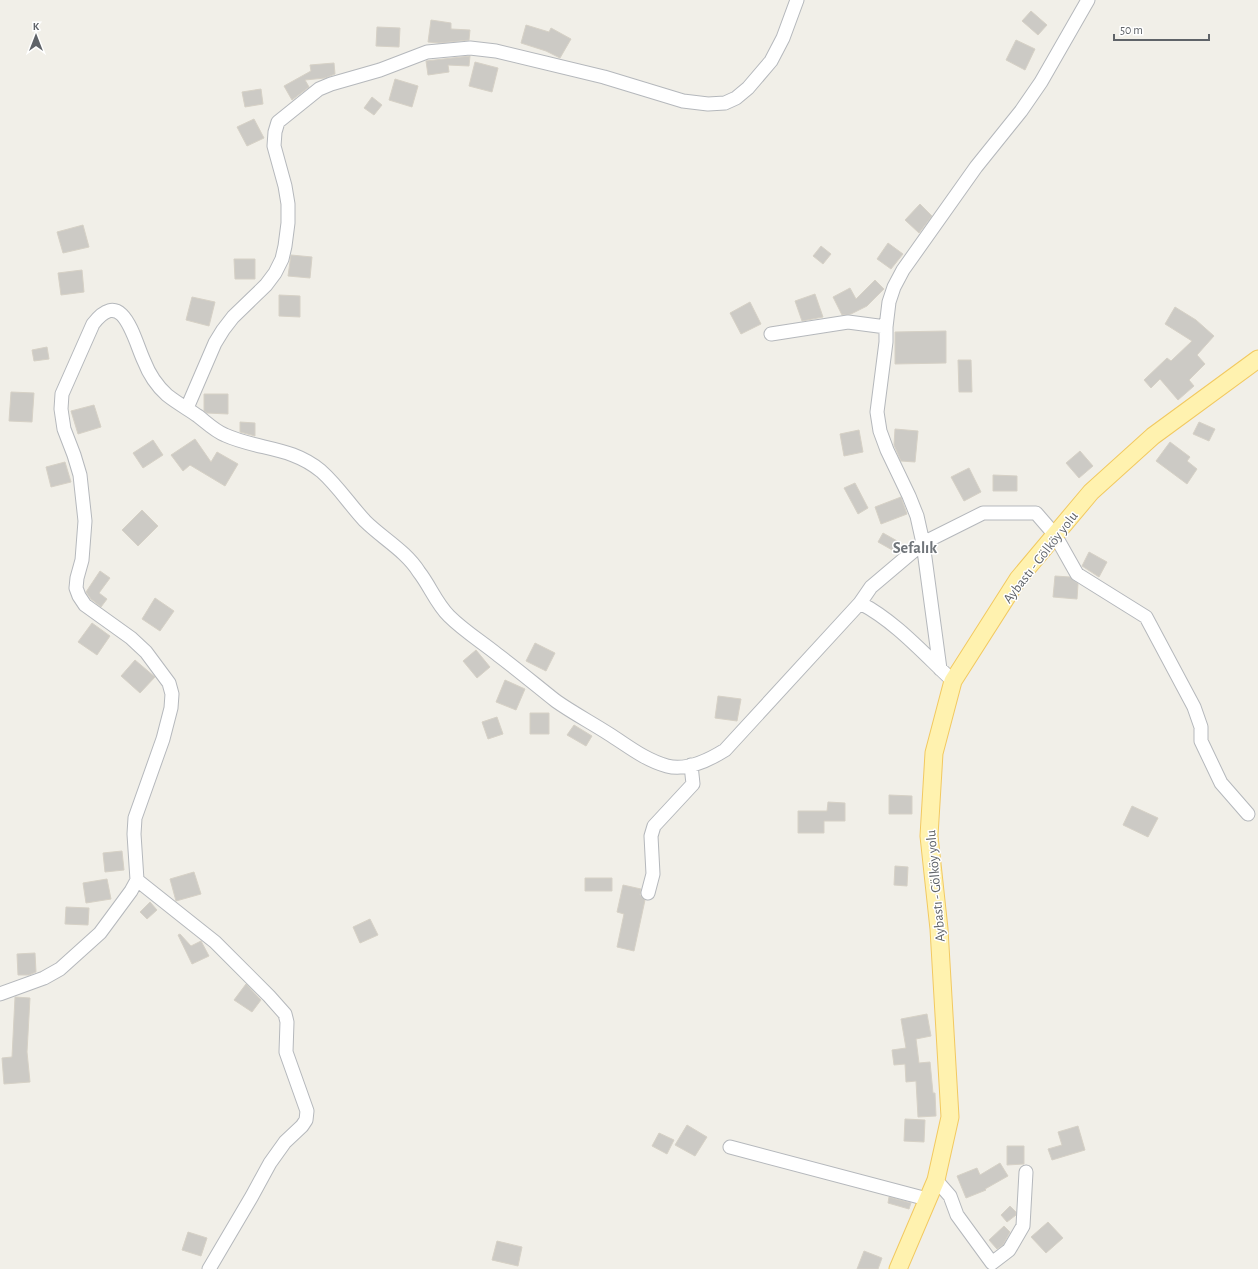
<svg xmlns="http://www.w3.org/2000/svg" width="1258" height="1269" font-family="'Alegreya Sans',sans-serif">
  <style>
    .building { fill: #cccac5; stroke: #d6d1c6 }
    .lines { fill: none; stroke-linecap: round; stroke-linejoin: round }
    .minor-casing { stroke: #b5b8bc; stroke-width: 15 }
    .major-casing { stroke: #f2c960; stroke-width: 19 }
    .minor { stroke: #fff; stroke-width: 13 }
    .major { stroke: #fff2af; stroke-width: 17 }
    .labels { text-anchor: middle; stroke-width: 3; stroke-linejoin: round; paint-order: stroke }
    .street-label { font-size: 14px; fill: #5f6368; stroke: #fff }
    .quarter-label { font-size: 16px; font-weight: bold; fill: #70757a; stroke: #fff }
  </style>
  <rect width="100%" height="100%" fill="#f1efe8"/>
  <path class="building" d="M1031,11L1047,25L1038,35L1022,21Z
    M431,20L451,23V29L470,30L469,40L439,43L428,42Z
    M526,25L549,32L551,28L571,39L560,58L546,51L521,43Z
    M377,27L400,28L399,47L376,46Z
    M1016,40L1035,49L1025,70L1006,60Z
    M470,56L469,66L448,65L449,72L428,75L426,61Z
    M475,62L498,68L492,92L469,86Z
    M334,63L335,74L325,78L305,80L309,87L292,100L284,86L311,71L310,65Z
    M395,79L418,86L412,107L389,100Z
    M261,89L263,104L245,107L242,92Z
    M372,97L382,105L374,115L364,108Z
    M254,119L264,138L247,146L237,127Z
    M920,204L932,216L919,233L905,220Z
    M83,225L89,247L63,253L57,232Z
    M888,243L903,254L891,269L877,259Z
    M821,246L831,254L823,264L813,256Z
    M291,255L312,257L310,278L288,276Z
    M234,259H255V279H235Z
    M82,270L84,292L61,295L58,273Z
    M875,280L884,289L867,306L851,314L842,315L833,297L850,288L856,299Z
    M815,294L823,317L802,321L795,301Z
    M279,295L300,296V317L279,316Z
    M192,297L215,302L209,326L186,320Z
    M750,302L761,324L741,334L730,313Z
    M1175,307L1196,320L1214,336L1197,355L1205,364L1189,380L1194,386L1178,400L1160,379L1151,388L1144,380L1167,358L1171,361L1192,341L1165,324Z
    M946,331V363L895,364V332Z
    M47,347L49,359L34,361L32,350Z
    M958,360H971L972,392H959Z
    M11,392L34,393L32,422L9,421Z
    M204,394H228V414L207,413L204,411Z
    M94,405L101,427L78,434L71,411Z
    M240,422L255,423V436L240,432Z
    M1199,422L1215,429L1209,441L1193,434Z
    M895,429L918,431L915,462L901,461L894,445Z
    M859,430L863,452L844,456L840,434Z
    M195,439L211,462L217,452L238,464L225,486L190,465L183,471L171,455Z
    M153,440L163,455L143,468L133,453Z
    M1170,442L1190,457L1187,461L1197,469L1187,484L1156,461Z
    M1080,451L1093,466L1079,478L1066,463Z
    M65,462L71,482L51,487L46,467Z
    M969,468L981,492L964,501L951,477Z
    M993,475L1017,476V491H993Z
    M855,483L868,508L858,514L844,488Z
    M901,497L907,514L881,524L875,507Z
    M142,510L158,526L138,546L122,530Z
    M883,533L899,542L894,551L878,542Z
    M1089,552L1107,562L1099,577L1082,566Z
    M100,571L110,578L99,593L107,599L101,607L91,599L86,592Z
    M1055,576L1070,577L1078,584L1077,599L1053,597Z
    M155,598L174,611L160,631L142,619Z
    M92,623L110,636L97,655L78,642Z
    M535,643L555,653L546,671L526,661Z
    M476,650L490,667L477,678L463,661Z
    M135,660L155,677L140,693L121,676Z
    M505,680L525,689L516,710L496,702Z
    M718,696L741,699L737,721L715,718Z
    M530,713H549V734H530Z
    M497,717L503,734L488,739L482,722Z
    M574,725L592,736L586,746L567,735Z
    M889,795L912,796V814H889Z
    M828,802L845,803V821H824V833H798V811H827Z
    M1132,806L1158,818L1148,837L1123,825Z
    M122,851L124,870L105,872L103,853Z
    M895,866L908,867L907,886L894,885Z
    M194,872L201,894L176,901L170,879Z
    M585,878H612V891H585Z
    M107,879L111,899L86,903L83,883Z
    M623,885L641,889L640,895L645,900L634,951L617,947L624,914L617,912Z
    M150,902L157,910L147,919L140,912Z
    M66,907L89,908L88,925L65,924Z
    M370,919L378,935L360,943L353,927Z
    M180,934L191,946L201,941L209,956L192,964L178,935Z
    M35,953L36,972L29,975H18L17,954Z
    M246,984L261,1000L252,1012L234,1000Z
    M15,997L30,998L27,1052L30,1082L4,1084L2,1058L12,1057Z
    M927,1014L931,1036L916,1039L919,1063L930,1062L933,1093H935L936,1116L918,1117L916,1081L906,1082L905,1064L894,1065L892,1050L906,1048L901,1019Z
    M905,1119L925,1120L924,1142L904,1141Z
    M687,1125L707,1137L695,1156L675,1145Z
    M1078,1126L1085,1150L1052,1160L1048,1149L1062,1145L1058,1132Z
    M659,1133L674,1140L667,1154L652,1146Z
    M1007,1146H1024V1164L1007,1165Z
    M1000,1163L1008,1176L985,1189L986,1190L966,1198L957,1176L977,1168L980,1175Z
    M889,1197L911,1203L909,1209L888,1203Z
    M1010,1206L1016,1212V1215L1007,1222L1001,1215Z
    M1048,1222L1063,1238L1046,1253L1031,1237Z
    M1004,1226L1010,1232L1003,1245L997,1249L989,1240Z
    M188,1232L207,1238L201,1256L182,1250Z
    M497,1241L522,1247L518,1266L492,1260Z
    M864,1251L882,1258L878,1269H857Z"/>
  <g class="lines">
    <defs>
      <path id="minor" d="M771,334L848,322L886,327
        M187,408L215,343L223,330L233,317L266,285L275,273L282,259L285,246L288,223V204L285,186L274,146L275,132L278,122L319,89L331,84L380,70L427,52L470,48L496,51L604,77L683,101L708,104L725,103L736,98L748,88L771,61L783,38L797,0
        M860,603L871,587L923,543L983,513H1036L1055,535L1077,574L1146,617L1194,707L1201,727V741L1221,783L1248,814
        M940,669L923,543L917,516L909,496L887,450L880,431L877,412L886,342V327L889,302L894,287L903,270L976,167L1021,111L1041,82L1088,0
        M137,880L215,942L269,996L285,1014L287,1022L286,1052L307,1111L306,1120L302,1126L285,1142L270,1163L252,1196L209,1269
        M648,893L653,874L651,836L654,826L693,784L691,765
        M0,994L44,978L60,969L100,933L131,891L137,880L134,834L135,818L163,739L171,708L172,694L169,683L146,652L131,638L85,605L79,596L76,588L77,578L82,560L85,521L80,475L74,455L64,429L61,409L62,394L93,324C123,285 134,340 144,361C149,374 157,386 167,395C177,403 188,409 198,416C207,423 215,431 225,435C258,450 291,446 321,471C338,486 350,505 365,521C382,538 406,551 419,572C430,586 436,603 449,616C464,631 482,642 498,655C518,670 537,686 556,701C573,713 592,723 609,734C628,746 645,760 667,766C686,771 709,760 725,750L860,603C895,621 924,654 953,681
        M730,1147L927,1199
        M936,1180L950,1196L957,1215L992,1263L1009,1250L1023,1226L1026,1172"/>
      <path id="major" d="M898,1269L936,1180L950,1117L939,929L929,836L934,753L953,681L1018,579L1091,492L1153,436L1258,359"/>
    </defs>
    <use href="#minor" class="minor-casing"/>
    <use href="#major" class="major-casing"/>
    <use href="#minor" class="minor"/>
    <use href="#major" class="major"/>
  </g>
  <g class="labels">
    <g class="street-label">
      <text transform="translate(1040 557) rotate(-52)" y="5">Aybastı - Gölköy yolu</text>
      <text transform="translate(935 886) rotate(-95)" y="5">Aybastı - Gölköy yolu</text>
    </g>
    <g class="quarter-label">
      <text x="915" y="553">Sefalık</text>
    </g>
  </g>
  <g transform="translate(36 36)" stroke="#ffffff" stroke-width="3" paint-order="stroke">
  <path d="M0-3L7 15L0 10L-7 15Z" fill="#5f6368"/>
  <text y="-6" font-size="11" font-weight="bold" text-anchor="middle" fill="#5f6368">K</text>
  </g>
  <path d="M1114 34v6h95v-6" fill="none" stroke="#5f6368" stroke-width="2"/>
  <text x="1120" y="34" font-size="12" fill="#5f6368" stroke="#ffffff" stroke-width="3" paint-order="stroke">50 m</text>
</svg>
